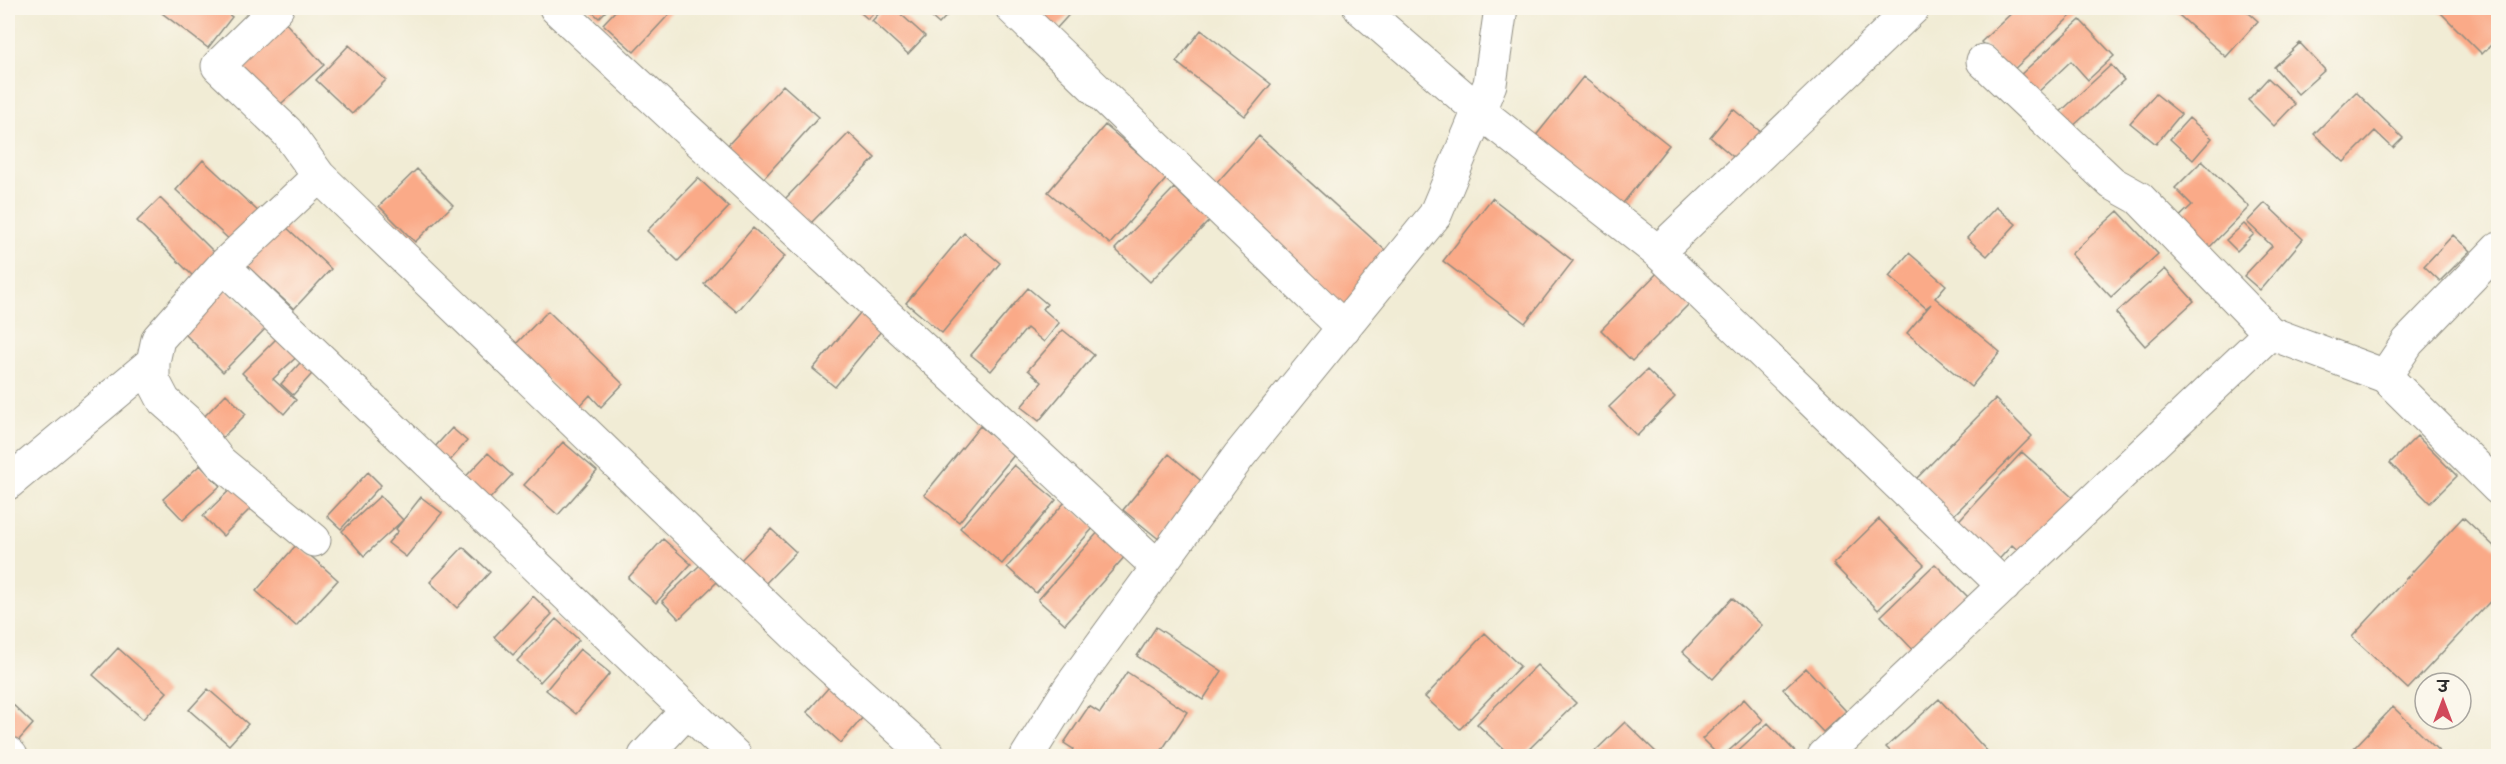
<svg xmlns="http://www.w3.org/2000/svg" width="2506" height="764" font-family="'Balsamiq Sans','Playpen Sans Deva',sans-serif">
  <style>
    .building { fill: #faaa88 }
    .lines { fill: none; stroke-linecap: round; stroke-linejoin: round }
    .street-casing { stroke: #8e8c80; stroke-width: 35 }
    .street { stroke: #fff; stroke-width: 33 }
  </style>
  <rect width="100%" height="100%" fill="#fbf7ec"/>
  <filter id="ink" filterUnits="userSpaceOnUse"><feTurbulence type="fractalNoise" baseFrequency=".0167" numOctaves="2"/><feDisplacementMap in="SourceGraphic" scale="12" xChannelSelector="R" yChannelSelector="G"/><feConvolveMatrix kernelMatrix="1 2 1 2 8 2 1 2 1" color-interpolation-filters="sRGB"/></filter>
  <filter id="wash" filterUnits="userSpaceOnUse"><feTurbulence type="fractalNoise" baseFrequency=".008" numOctaves="4" result="noise"/><feDisplacementMap in="SourceGraphic" scale="24" xChannelSelector="R" yChannelSelector="G"/><feGaussianBlur stdDeviation="1.35" result="paint"/><feColorMatrix in="noise" values="0 0 0 0 0 0 0 0 0 0 0 0 0 0 0 0 0 1.4 0 .05"/><feComposite in="paint" operator="in"/></filter>
  <g filter="url(#wash)">
    <rect width="100%" height="100%" fill="#f1ecd5"/>
    <g id="blocks">
      <path class="building" d="M166,8H220L232,17L208,48L162,13Z
        M588,8H609L599,18Z
        M618,8H675L634,52L603,24Z
        M855,8H879L868,19Z
        M884,8H894L925,36L908,54L872,21Z
        M921,8H954L939,24Z
        M1031,8H1075L1056,29Z
        M2017,8H2069L2074,13L2010,73L1981,42Z
        M2171,8H2243L2258,21L2226,57Z
        M2436,8H2498V38L2482,54Z
        M282,19L324,65L273,111L231,65Z
        M2080,20L2114,56L2088,80L2071,61L2035,95L2018,77Z
        M1201,30L1271,84L1245,116L1176,62Z
        M2300,43L2325,70L2298,94L2274,67Z
        M349,45L386,80L352,114L316,80Z
        M2111,65L2124,80L2071,128L2058,114Z
        M1583,77L1669,145L1616,212L1530,143Z
        M2268,78L2295,104L2274,126L2248,100Z
        M783,85L819,117L764,178L727,146Z
        M2356,92L2403,138L2393,148L2375,131L2344,162L2314,134Z
        M2156,94L2181,114L2156,144L2130,123Z
        M1733,109L1762,133L1738,161L1710,137Z
        M2189,118L2212,138L2193,160L2170,139Z
        M1105,125L1167,178L1110,244L1048,192Z
        M849,133L875,158L809,225L783,201Z
        M1259,136L1397,261L1350,312L1213,187Z
        M203,160L261,214L234,244L176,190Z
        M2202,161L2249,207L2202,255L2171,225L2192,205L2175,188Z
        M417,169L453,205L415,242L379,206Z
        M698,178L729,207L678,261L647,231Z
        M1174,188L1209,221L1150,282L1115,249Z
        M160,198L217,255L195,278L137,221Z
        M1492,198L1573,261L1525,323L1443,261Z
        M2265,203L2303,239L2260,290L2244,276L2272,246L2247,222Z
        M1996,207L2016,224L1987,256L1967,238Z
        M2118,211L2158,254L2111,297L2071,254Z
        M2244,224L2254,234L2237,251L2226,240Z
        M284,225L331,269L294,309L247,266Z
        M753,228L785,256L737,312L704,284Z
        M964,233L1000,263L942,333L906,303Z
        M2453,235L2470,251L2440,281L2424,266Z
        M1909,253L1946,285L1935,298L2000,352L1971,387L1907,333L1931,304L1926,308L1889,276Z
        M1668,262L1699,294L1632,361L1601,330Z
        M2165,269L2194,301L2145,346L2116,313Z
        M224,287L266,328L223,372L181,330Z
        M1028,288L1047,304L1043,309L1059,323L1044,342L1027,328L991,371L971,355Z
        M865,307L886,325L835,387L813,369Z
        M548,311L623,384L601,407L590,395L578,408L514,346Z
        M285,330L305,349L273,379L296,400L284,414L242,373Z
        M1063,330L1094,355L1039,421L1021,407L1042,382L1028,370Z
        M308,354L320,365L293,395L281,384Z
        M1647,370L1675,397L1637,436L1609,407Z
        M226,394L246,414L216,444L196,425Z
        M1995,399L2032,436L1947,522L1910,485Z
        M980,426L1015,454L959,522L924,495Z
        M452,428L467,441L448,463L433,449Z
        M2417,436L2457,476L2430,503L2390,463Z
        M563,442L597,471L558,515L524,485Z
        M2022,452L2073,498L2022,554L2012,545L1993,566L1951,529Z
        M488,453L512,475L479,510L455,488Z
        M1169,454L1212,490L1166,545L1123,510Z
        M200,465L220,486L183,520L163,499Z
        M1014,465L1056,500L1002,564L960,528Z
        M368,472L381,485L341,529L327,516Z
        M240,480L259,500L223,536L203,516Z
        M380,496L403,520L364,556L342,531Z
        M421,497L442,513L406,557L388,543L398,531L396,529Z
        M1065,502L1094,527L1036,593L1007,567Z
        M2463,517L2498,550V593L2408,689L2352,637Z
        M1879,519L1924,565L1878,610L1833,564Z
        M771,529L796,552L760,589L735,566Z
        M1100,530L1127,554L1065,624L1038,600Z
        M663,539L691,564L656,603L628,578Z
        M297,544L338,580L296,626L256,591Z
        M463,547L490,572L457,608L430,582Z
        M1935,564L1970,599L1915,652L1881,616Z
        M700,565L717,582L679,619L662,601Z
        M533,596L552,614L513,655L494,637Z
        M1732,598L1762,625L1713,679L1683,652Z
        M556,619L579,640L540,682L517,661Z
        M1156,627L1222,671L1203,700L1137,656Z
        M1485,633L1520,666L1460,729L1425,697Z
        M118,648L167,692L143,719L93,675Z
        M580,649L610,673L576,714L546,690Z
        M1537,665L1576,703L1522,756H1511L1477,724Z
        M1806,668L1846,711L1823,732L1783,689Z
        M1127,672L1187,712L1158,756H1068L1073,749L1064,743L1089,706L1100,713Z
        M829,687L863,717L841,743L807,712Z
        M208,689L248,724L229,745L189,710Z
        M1744,699L1763,720L1723,756H1719L1702,739Z
        M1939,699L1988,752L1983,756H1895L1886,747Z
        M8,700L33,724L11,749L8,746Z
        M2393,707L2444,756H2360L2353,749Z
        M1625,722L1660,756H1590Z
        M1768,723L1799,756H1732Z"/>
    </g>
  </g>
  <g filter="url(#ink)">
    <use href="#blocks" fill-opacity="0" stroke="#8e8c80" stroke-width="1.5"/>
    <g class="lines">
      <defs>
        <path id="street" d="M277,8L218,66L287,132L319,176L807,646L929,756
          M556,8L1158,567
          M1012,8L1344,328
          M1360,8L1479,111L1658,252L2004,586
          M1983,61L2112,183L2139,198L2270,333L2385,376L2498,488
          M1658,252L1913,8
          M223,266L735,756
          M2385,376L2408,342L2498,249
          M8,483L153,362
          M314,540L220,462L190,424L164,401L153,380V362L158,339L223,266L319,176
          M8,753L11,756
          M645,756L686,712
          M1027,756L1069,689L1239,456L1435,215L1490,84L1501,8
          M1824,756L2270,333"/>
      </defs>
      <use href="#street" class="street-casing"/>
      <use href="#street" class="street"/>
    </g>
  </g>
  <rect width="2506" height="764" fill="none" stroke="#fbf7ec" stroke-width="30"/>
  <g transform="translate(2443 701)"><circle r="28" fill="#fbf7ec" stroke="#a8a59f" stroke-width="1.5"/>
  <path d="M0-4.5L10 22L0 15L-10 22Z" fill="#d1495b"/>
  <text y="-9" font-size="16" font-weight="bold" text-anchor="middle" fill="#2b2b2b">उ</text>
  </g>
</svg>
